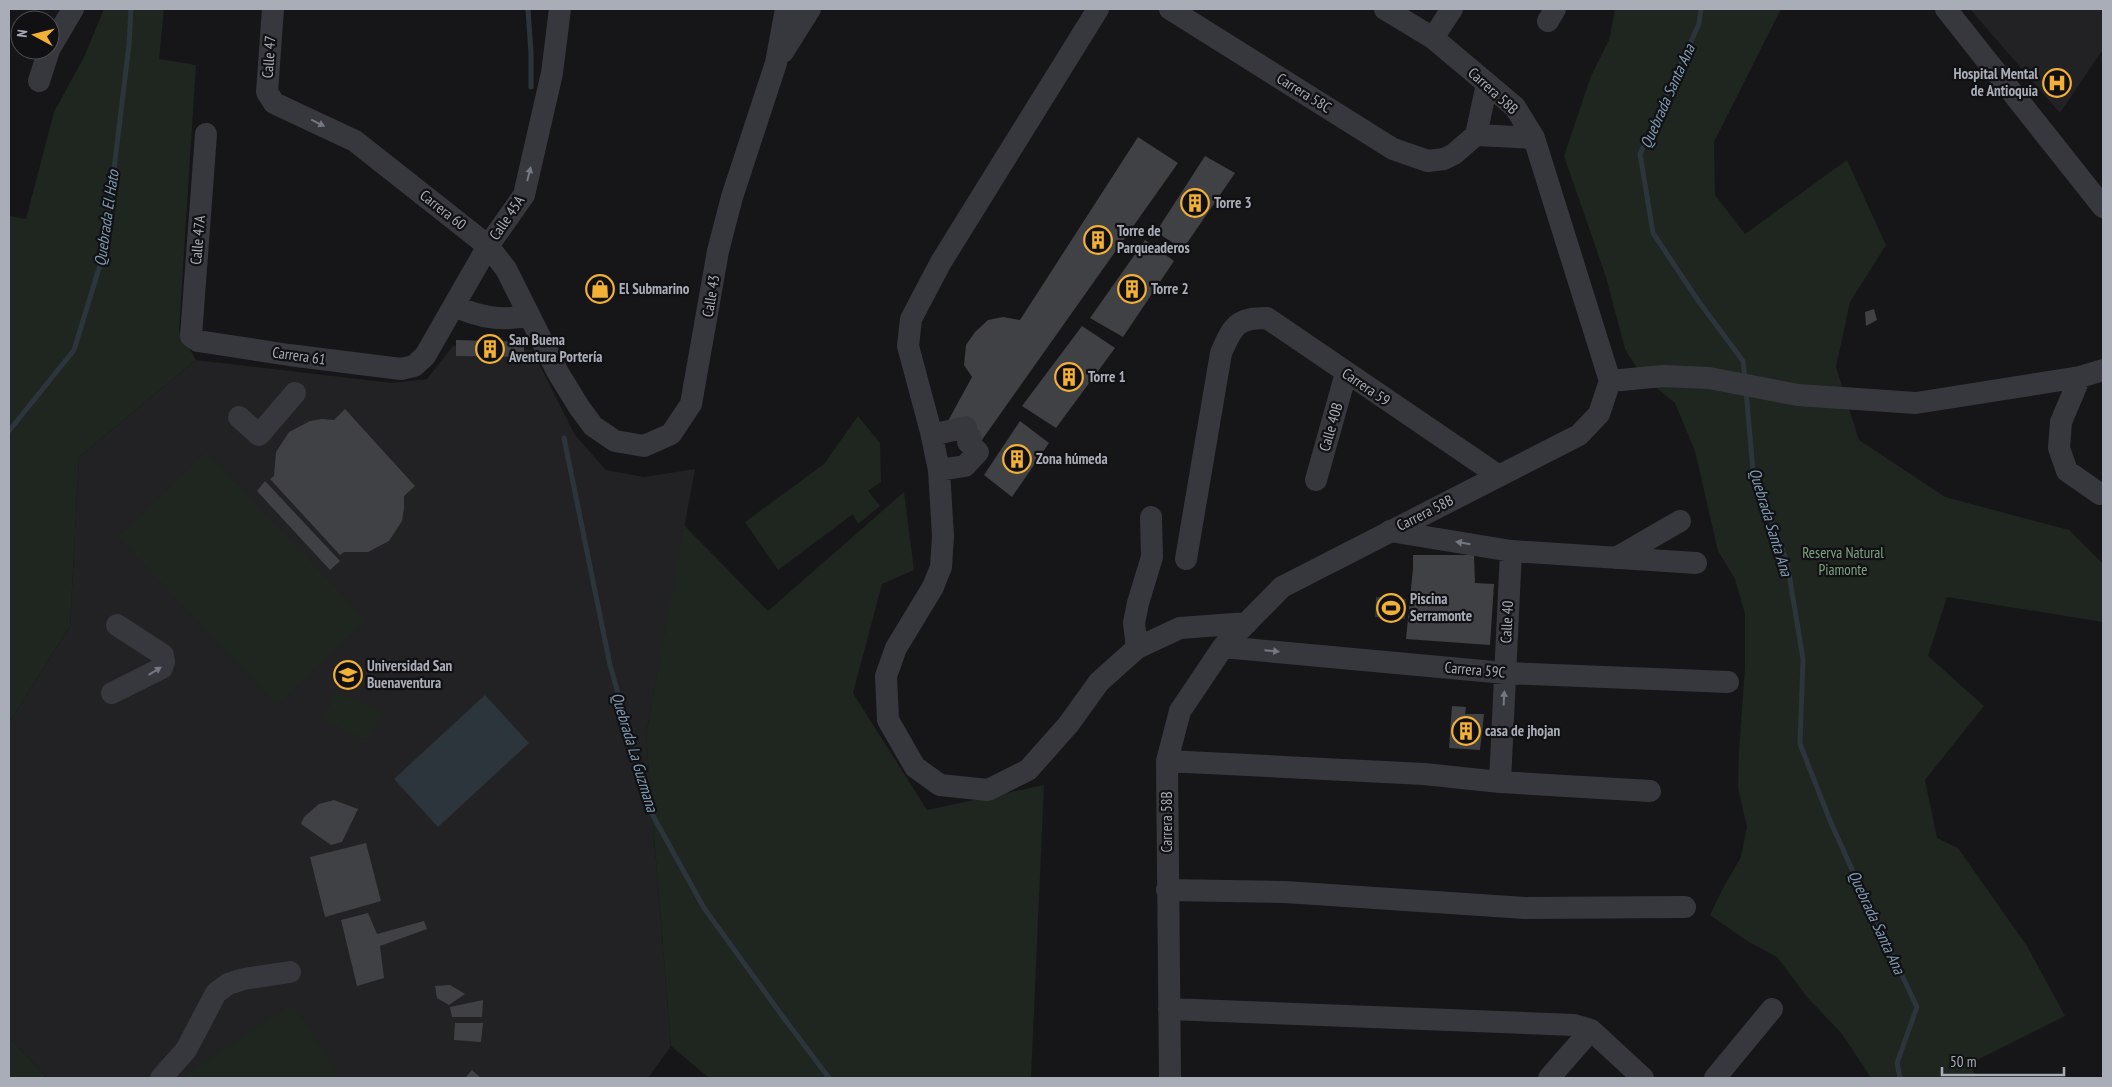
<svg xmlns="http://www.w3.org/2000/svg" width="2112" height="1087" font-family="'PT Sans Narrow',sans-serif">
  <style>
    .built { fill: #222225 }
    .green { fill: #1e261f }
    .water { fill: #2c353c }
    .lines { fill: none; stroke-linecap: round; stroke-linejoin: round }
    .stream { stroke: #2c353c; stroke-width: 5 }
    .building { fill: #404145 }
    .minor { stroke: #37383d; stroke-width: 22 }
    .oneway { fill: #757881 }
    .labels { text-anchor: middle; stroke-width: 4.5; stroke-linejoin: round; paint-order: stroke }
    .street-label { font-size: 15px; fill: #a8adb8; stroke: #111113 }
    .poi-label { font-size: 15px; font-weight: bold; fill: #a8adb8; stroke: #111113; text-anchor: start }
    .park-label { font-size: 15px; fill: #7fa381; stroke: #111113 }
    .water-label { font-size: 16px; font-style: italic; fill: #7f9bb3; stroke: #111113 }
  </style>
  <rect width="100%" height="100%" fill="#161618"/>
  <path class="built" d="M1970,9H2103V52H2101L2060,113Z
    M453,346L532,350L575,435L606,470L644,477L695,469L646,736L671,1046L648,1078H47L9,1037V723L70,626L79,457L196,360L392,383L427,379Z"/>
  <path class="green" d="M104,9H164L159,59L196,65L179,331L196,360L79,457L70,626L9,723V216L26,219L54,112L84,57Z
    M1615,9H1781L1714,142L1715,195L1745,234L1847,160L1886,245L1850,302L1836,367L1859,440L1945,497L2069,530L2103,564V622L1947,597L1928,656L1984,706L1925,780L1937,838L1958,848L2027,946L2065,1016L1971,1063L1975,1078H1871L1842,1034L1807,997L1777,957L1749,942L1710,915L1722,890L1741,857L1747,827L1738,788L1739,751L1745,667V614L1735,579L1718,551L1695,451L1675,403L1642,376L1625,349L1606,277L1564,156L1591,76L1609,40Z
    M858,416L880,443L881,482L868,491L880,506L858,524L853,514L778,570L745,522L824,464Z
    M207,452L366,620L277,705L118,537Z
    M904,492L914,570L882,584L853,693L927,810L1044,785L1031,1078H709L671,1046L646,736L684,525L768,611Z
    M336,691L382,711L369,741L323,721Z
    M292,1004L341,1078H181Z
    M9,1037L47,1078H9Z"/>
  <path class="water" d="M1376,597L1406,599L1405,619L1375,617Z
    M485,695L529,743L438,827L394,779Z"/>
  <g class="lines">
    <path class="stream" d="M528,9L531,53V87
      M1701,9L1699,24L1640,154L1653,233L1699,302L1743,361L1745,379
      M1746,390L1753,471L1787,562L1803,659L1800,744L1831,823L1860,887L1917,1007L1897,1063L1900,1078
      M9,431L74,350L104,252L129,45L131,9
      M564,438L610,665L652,814L704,908L783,1017L829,1078"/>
  </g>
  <path class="building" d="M1138,137L1178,163L979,444L948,421L972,377L964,365L966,345L975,332L988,320L1003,317L1020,320Z
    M1205,156L1235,173L1183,249L1156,232Z
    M1145,240L1174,261L1123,337L1090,318Z
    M1874,309L1877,320L1866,326L1865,312Z
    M1082,326L1115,348L1056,428L1022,406Z
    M456,340L524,342V357L456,356Z
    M345,409L415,486L404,496V509L402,521L389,541L368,552H344L340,555L270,479L274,476L276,452L289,432L310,421L322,419L334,420Z
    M1020,421L1049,443L1012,497L984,475Z
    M265,481L340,561L330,570L257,491Z
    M1413,555H1474L1475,583L1494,584L1490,645L1406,639L1413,568Z
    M1452,706L1466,707L1465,714H1484L1480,750L1449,748Z
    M334,800L358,809L342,842L331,845L301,824L304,817L319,804Z
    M366,843L381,901L325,917L310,857Z
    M368,913L377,934L424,921L427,929L380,946L384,978L357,986L341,920Z
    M450,985L465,994L449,1005L437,998L435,986Z
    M483,1000L482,1017H452L450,1007Z
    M455,1023H483L481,1042L454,1040Z
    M472,1070L481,1078H465Z"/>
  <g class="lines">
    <path class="minor" d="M273,9L267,92L274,103L355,141L488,246L506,269L557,371L579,407L593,426L615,441L644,446L671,434L691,404L718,251L732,197L776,63L786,9
      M1098,9L941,262L911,319L908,346L931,432L939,470L943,536L941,567L933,587L896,648L886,676L888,720L915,767L940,785L988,790L1028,770L1068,725L1099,682L1137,648L1180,628L1247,623
      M1170,9L1393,149L1428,161L1444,159L1454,154L1476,135L1487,84
      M1946,9L2103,207
      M1548,21L1555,9
      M1433,38L1452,9
      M50,48L73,9
      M783,52L810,9
      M39,81L49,50
      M206,134L191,336L198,341L289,355L401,369L414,366L425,356L488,246L524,195L552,73L560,9
      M1476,135L1534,138
      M454,306C480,317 502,322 529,315
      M2080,377L2061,422L2059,448L2067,471L2100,494
      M1610,381L1663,376L1709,378L1798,395L1916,403L2080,377L2103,370
      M239,417L259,435L295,393
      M932,435L966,427
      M939,470L965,466L978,452L968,442L971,438
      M1316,480L1346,373
      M1390,531L1511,551L1696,563
      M1616,558L1680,521
      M1186,559L1221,353C1233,326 1236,318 1267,318L1499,476
      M1223,647L1505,673L1728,682
      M1137,648L1134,623L1138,603L1152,557L1151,517
      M112,693L162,668L164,662L163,655L117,625
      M1167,761L1424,774L1500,782L1650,791
      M1500,782L1511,551
      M1167,890L1285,892L1525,908L1685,907
      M1169,1009L1574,1025L1591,1030L1643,1078
      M161,1078L186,1050L216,993L228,984L244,979L290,972
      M1170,1078L1167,761L1180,711L1223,647L1282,587L1579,435L1599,414L1610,381L1534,138L1515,107L1433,38L1385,9
      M1549,1078L1591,1030
      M1715,1078L1772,1009"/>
  </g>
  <defs><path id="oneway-solid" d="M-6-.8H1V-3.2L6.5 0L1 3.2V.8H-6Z" transform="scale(1.25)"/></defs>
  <g class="oneway">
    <use href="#oneway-solid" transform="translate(318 123) rotate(26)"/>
    <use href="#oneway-solid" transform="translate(529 174) rotate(-76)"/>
    <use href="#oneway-solid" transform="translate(1463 543) rotate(-170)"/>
    <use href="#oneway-solid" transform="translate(1272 651) rotate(5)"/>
    <use href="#oneway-solid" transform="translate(155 671) rotate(-31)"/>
    <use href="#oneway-solid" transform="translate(1504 698) rotate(-87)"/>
  </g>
  <defs>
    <symbol id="hospital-ring" viewBox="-11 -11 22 22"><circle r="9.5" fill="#111113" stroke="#f2b134" stroke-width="1.5"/><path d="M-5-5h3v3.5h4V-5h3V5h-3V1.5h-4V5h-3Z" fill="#f2b134"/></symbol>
    <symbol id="building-ring" viewBox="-11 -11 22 22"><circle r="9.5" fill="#111113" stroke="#f2b134" stroke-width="1.5"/><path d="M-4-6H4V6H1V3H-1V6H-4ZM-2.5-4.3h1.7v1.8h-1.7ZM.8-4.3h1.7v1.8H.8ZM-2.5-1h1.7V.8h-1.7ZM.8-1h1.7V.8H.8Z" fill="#f2b134"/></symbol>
    <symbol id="shop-ring" viewBox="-11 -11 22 22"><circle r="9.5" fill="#111113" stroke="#f2b134" stroke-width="1.5"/><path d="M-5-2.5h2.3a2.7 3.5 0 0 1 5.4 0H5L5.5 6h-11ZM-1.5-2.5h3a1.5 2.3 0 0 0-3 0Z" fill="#f2b134"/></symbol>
    <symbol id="stadium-ring" viewBox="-11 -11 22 22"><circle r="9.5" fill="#111113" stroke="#f2b134" stroke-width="1.5"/><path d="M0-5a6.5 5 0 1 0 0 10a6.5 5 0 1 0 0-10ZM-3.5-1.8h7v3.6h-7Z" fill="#f2b134"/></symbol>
    <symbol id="university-ring" viewBox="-11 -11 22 22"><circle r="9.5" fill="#111113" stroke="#f2b134" stroke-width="1.5"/><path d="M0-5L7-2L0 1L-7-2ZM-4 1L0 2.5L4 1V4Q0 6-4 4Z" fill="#f2b134"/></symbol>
  </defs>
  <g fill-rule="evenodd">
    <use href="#hospital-ring" x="2041" y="67" width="32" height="32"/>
    <use href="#building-ring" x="1179" y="187" width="32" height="32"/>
    <use href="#building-ring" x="1082" y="224" width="32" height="32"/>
    <use href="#shop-ring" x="584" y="273" width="32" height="32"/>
    <use href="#building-ring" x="1116" y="273" width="32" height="32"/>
    <use href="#building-ring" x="474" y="333" width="32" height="32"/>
    <use href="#building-ring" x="1053" y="361" width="32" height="32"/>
    <use href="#building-ring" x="1001" y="443" width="32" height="32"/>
    <use href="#stadium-ring" x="1375" y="592" width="32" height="32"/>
    <use href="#university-ring" x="332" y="659" width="32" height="32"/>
    <use href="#building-ring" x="1450" y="715" width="32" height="32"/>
  </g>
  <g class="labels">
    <g class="street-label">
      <text transform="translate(269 57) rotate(-86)" y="5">Calle 47</text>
      <text transform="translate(1493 91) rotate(42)" y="5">Carrera 58B</text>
      <text transform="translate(1304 93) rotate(32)" y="5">Carrera 58C</text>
      <text transform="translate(443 210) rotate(38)" y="5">Carrera 60</text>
      <text transform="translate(507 218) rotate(-56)" y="5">Calle 45A</text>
      <text transform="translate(198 240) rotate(-85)" y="5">Calle 47A</text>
      <text transform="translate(711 296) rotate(-81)" y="5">Calle 43</text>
      <text transform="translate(299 356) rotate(8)" y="5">Carrera 61</text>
      <text transform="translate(1366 387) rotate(34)" y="5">Carrera 59</text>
      <text transform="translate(1331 427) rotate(-74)" y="5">Calle 40B</text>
      <text transform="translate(1425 513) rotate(-27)" y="5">Carrera 58B</text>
      <text transform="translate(1507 622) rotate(-87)" y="5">Calle 40</text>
      <text transform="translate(1475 670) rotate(5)" y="5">Carrera 59C</text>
      <text transform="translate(1167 822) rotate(-90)" y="5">Carrera 58B</text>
    </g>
    <g class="poi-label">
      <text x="2038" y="79" text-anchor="end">Hospital Mental<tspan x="2038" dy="17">de Antioquia</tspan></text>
      <text x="1214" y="208">Torre 3</text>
      <text x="1117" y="236">Torre de<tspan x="1117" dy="17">Parqueaderos</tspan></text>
      <text x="619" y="294">El Submarino</text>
      <text x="1151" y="294">Torre 2</text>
      <text x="509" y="345">San Buena<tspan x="509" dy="17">Aventura Portería</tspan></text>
      <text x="1088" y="382">Torre 1</text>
      <text x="1036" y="464">Zona húmeda</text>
      <text x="1410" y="604">Piscina<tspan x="1410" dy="17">Serramonte</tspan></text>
      <text x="367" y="671">Universidad San<tspan x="367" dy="17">Buenaventura</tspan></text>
      <text x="1485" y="736">casa de jhojan</text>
    </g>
    <g class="park-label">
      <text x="1843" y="558">Reserva Natural<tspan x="1843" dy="17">Piamonte</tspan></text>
    </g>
    <g class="water-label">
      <text transform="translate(1667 96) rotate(-66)" y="6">Quebrada Santa Ana</text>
      <text transform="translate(106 218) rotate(-82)" y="6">Quebrada El Hato</text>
      <text transform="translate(1771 522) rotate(73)" y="6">Quebrada Santa Ana</text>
      <text transform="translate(635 752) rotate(73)" y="6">Quebrada La Guzmana</text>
      <text transform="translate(1877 922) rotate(65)" y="6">Quebrada Santa Ana</text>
    </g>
  </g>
  <rect width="2112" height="1087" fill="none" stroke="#a8adb8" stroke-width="20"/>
  <g transform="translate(35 35) rotate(277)"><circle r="24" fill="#111113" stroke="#4d4f55"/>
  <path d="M0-4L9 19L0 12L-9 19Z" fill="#f2b134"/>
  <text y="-8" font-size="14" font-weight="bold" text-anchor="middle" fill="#a8adb8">N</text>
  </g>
  <path d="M1942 1067v8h122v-8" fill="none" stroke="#a8adb8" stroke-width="2.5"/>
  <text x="1950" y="1067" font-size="15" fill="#a8adb8" stroke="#111113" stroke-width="4" paint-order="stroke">50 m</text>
</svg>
